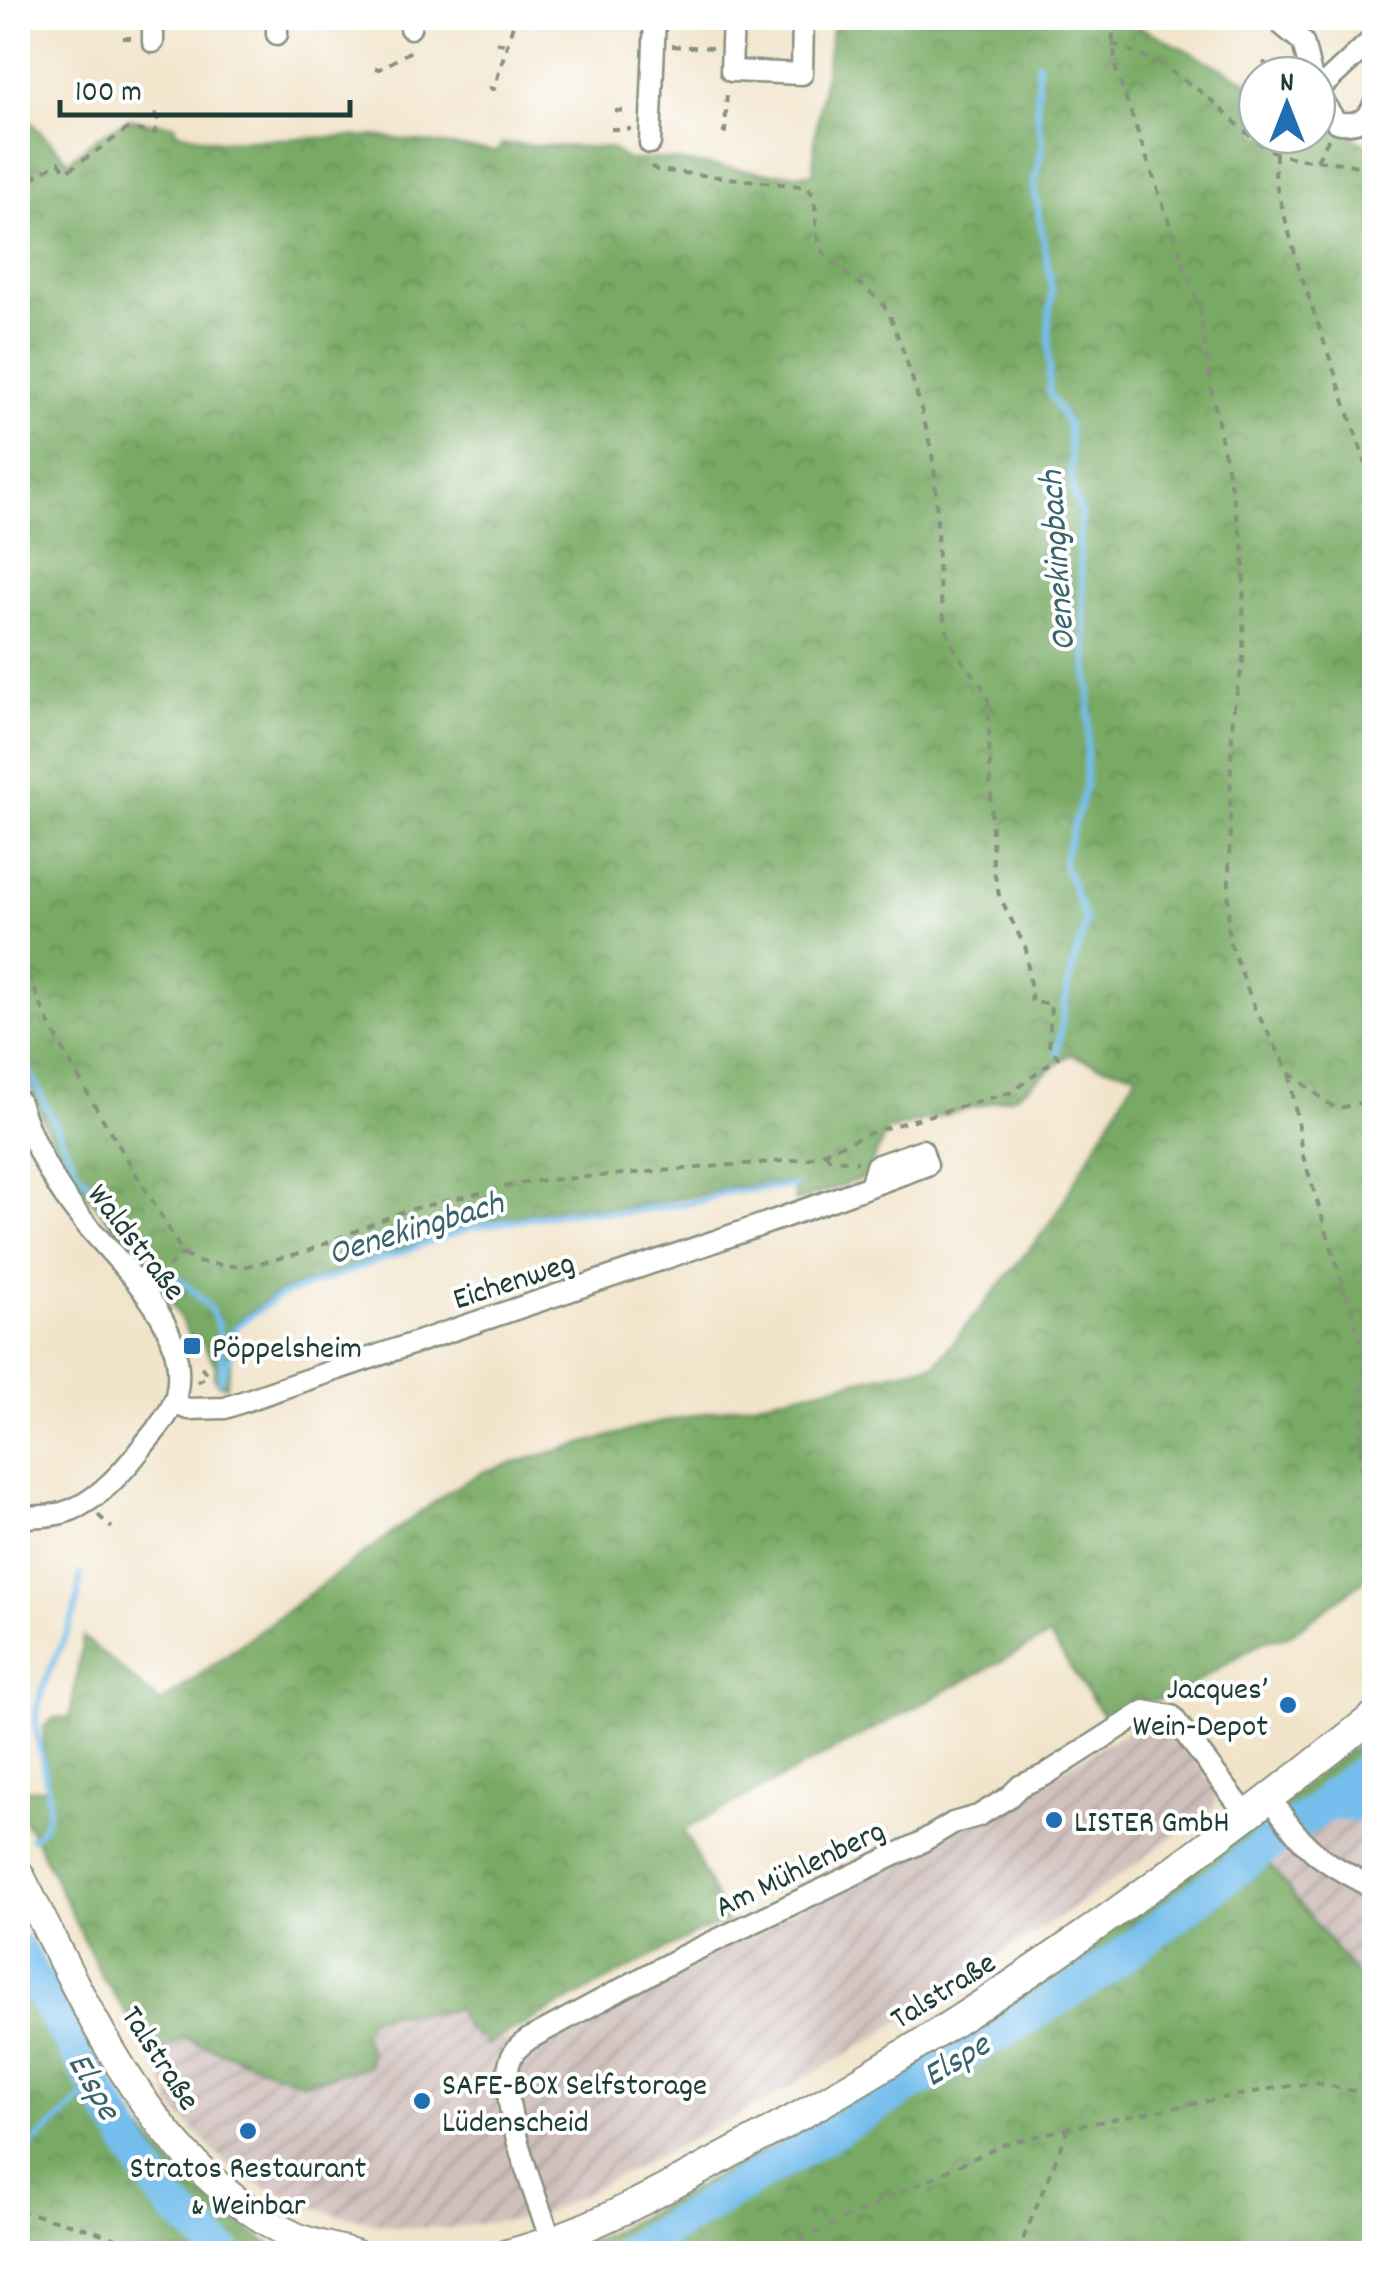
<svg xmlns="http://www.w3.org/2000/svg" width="1392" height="2271" font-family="Dekko,sans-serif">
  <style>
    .industrial { fill: url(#industrial-furrows) }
    .forest { fill: url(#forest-crowns); stroke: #4c744c; stroke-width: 2.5 }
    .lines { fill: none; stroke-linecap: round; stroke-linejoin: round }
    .stream { stroke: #74beed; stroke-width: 6 }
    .river { stroke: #74beed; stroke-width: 35 }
    .minor-casing { stroke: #88907f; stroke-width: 25 }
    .major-casing { stroke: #88907f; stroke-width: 32 }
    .path { stroke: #88907f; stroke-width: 4; stroke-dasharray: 8 8; stroke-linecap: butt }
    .minor { stroke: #fff; stroke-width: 20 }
    .major { stroke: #fff; stroke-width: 28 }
    .poi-dot { fill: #1f6fb2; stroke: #fff; stroke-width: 4 }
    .labels { text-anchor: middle; stroke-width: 8; stroke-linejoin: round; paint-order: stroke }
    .street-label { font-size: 32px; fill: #1f3d34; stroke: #fff }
    .poi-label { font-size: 32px; fill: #1f3d34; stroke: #fff; text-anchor: start }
    .water-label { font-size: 35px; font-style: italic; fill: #39646c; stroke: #fff }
  </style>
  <defs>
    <pattern id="industrial-furrows" width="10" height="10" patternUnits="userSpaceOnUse" patternTransform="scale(2.5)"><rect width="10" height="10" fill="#d0c0bc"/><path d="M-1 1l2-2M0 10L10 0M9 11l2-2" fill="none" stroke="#a89d9a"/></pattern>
    <pattern id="forest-crowns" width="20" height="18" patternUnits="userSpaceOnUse" patternTransform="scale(2.5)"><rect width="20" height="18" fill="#79aa65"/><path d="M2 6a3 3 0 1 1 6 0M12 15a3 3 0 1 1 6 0" fill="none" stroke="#638c54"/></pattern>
  </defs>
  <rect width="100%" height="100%" fill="#fff"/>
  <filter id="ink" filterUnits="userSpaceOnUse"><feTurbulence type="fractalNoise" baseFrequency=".01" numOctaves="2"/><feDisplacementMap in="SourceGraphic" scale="20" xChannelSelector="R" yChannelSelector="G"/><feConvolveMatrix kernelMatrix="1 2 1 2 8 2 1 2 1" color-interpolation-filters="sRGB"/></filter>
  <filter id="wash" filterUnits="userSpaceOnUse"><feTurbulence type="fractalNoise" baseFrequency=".0048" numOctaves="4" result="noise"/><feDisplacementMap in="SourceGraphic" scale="40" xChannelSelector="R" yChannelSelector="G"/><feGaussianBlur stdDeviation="2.25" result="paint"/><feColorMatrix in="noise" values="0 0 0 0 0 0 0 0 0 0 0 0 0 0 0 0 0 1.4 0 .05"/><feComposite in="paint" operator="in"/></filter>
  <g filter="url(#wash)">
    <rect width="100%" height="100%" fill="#f1e4ca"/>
    <path class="industrial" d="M1145,1721H1161L1170,1728L1217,1790L1215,1806L1098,1891L874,2038L764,2102L537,2217L448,2228L392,2227L329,2212L244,2179L217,2155L172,2106L156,2057L183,2037L304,2083L369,2049L362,2034L368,2019L387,2011L444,2013L456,2007L467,2029L471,2028L483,2036L487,2044L500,2038L530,2050L757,1929L1018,1796Z
      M1374,1780V1999L1264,1859Z"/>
    <path class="forest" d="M834,18H1123L1257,86V135H1317V118L1374,148V1573L1288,1636L1266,1640L1172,1697L1130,1704L1106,1720L1049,1636L684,1830L727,1922L700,1931L486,2045L483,2036L475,2038L472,2029L467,2030L456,2008C428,2020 398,2006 368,2019L362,2034L369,2049V2066L304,2083L183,2037L156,2057L102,1977L34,1836L18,1812V1791L48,1788L43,1748L44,1726L54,1718L70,1717L83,1637L161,1703L452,1489L485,1471L654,1424L935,1364L1050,1224L1137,1073L1098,1065L1070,1054L1017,1095L886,1131L866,1177L795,1202L793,1183L729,1187L701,1195L623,1208L568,1207L475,1222L278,1292L236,1322L227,1356L232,1358L226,1386L218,1384L214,1377L216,1367L200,1339L190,1337L165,1290L78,1183L59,1154L43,1122L18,1049V75L21,72L20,111L69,161L96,138L129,119L175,125V131L218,141L373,136L498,152L501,144L610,148L628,160L660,159L768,173L813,174L815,136Z
      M1374,1732V1780L1265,1859L1374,1999V2253L555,2254L609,2233L796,2134L1045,1979Z
      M18,1931L107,2090L188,2183L233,2220L278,2249L277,2253H18Z"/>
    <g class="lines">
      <path class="stream" d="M1038,62L1037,115L1043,142L1034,186L1052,289L1049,317V393L1068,425L1073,492L1081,513L1079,546L1090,699L1085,788L1063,862L1086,921L1069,981L1057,1053
        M18,1019L23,1057L77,1171L124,1218L148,1246
        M172,1273C215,1309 223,1315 221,1374
        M220,1380L230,1357L235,1327L277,1297L472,1227L576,1211L620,1213L700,1201L726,1192L794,1186
        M31,1838C68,1816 35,1755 36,1722C39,1668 80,1632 80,1575
        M18,2158L96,2086"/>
      <path class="river" d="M1329,1802L1331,1796L1374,1764
        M1289,1829L1329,1802L1362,1805
        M18,1951L143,2165L171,2204L225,2254
        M625,2254L1097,1975L1271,1842"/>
    </g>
  </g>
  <g filter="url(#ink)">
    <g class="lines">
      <defs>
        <path id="minor" d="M153,18V42
          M277,18V34
          M733,18L731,71L802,74L803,18
          M1284,18L1281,24L1303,42L1311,75
          M410,28L412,18
          M1317,91L1374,38
          M1317,93L1336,122C1352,126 1369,121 1374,104
          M650,143L655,18
          M18,1100C31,1139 48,1175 73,1208C112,1260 193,1321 176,1395C172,1413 154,1432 143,1446C124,1471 94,1505 62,1513C47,1517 33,1516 18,1518
          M173,1403L188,1409L225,1408C459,1326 695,1252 927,1165L922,1150L876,1166L870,1186
          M1270,1797C1302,1848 1321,1862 1374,1888
          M551,2240C537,2199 493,2094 512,2056C516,2048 522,2044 529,2039L681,1957L918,1844L953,1823L978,1816L1009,1797L1020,1786L1045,1775L1145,1711L1172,1716L1246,1814"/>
        <path id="major" d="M18,1872C87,2005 151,2169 296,2237C314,2245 336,2248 355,2254
          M507,2254C588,2233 662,2191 735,2151C964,2030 1172,1877 1374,1716"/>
      </defs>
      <use href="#minor" class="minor-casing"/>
      <use href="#major" class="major-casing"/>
      <path class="path" d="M1111,18L1116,70L1200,311L1210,383L1244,552L1243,661L1233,712L1231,758L1228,938L1255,1009L1290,1073L1336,1109L1374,1099
        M123,38H134
        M496,42L507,45
        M1112,44C1149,56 1181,76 1211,100C1232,117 1252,143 1277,153C1309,165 1345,157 1374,173
        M672,46L712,48
        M1263,62L1278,73L1290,72
        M375,68L380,69L411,51
        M488,88L494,89L515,18
        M615,111L631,110
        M611,129H631
        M722,132H725L727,92
        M1276,153L1275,181L1299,269L1374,487
        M1317,160L1329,138
        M18,187L59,162L66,172L128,129L155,133L158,122L154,108
        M18,928C26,987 56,1037 85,1089C117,1144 152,1198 183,1254L196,1262L243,1267L305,1252L404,1211L525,1182L807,1159L875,1131L1012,1092L1058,1057L1049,1047L1051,1003H1032L1026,949L999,895L993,866L988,700C978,671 956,664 947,630C934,582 939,527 935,477C932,437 906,354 890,316C878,289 833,272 820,246C812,227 821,204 808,187L657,170L652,167L653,160
        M1290,1075L1302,1153L1364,1351L1360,1463L1368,1482L1374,1483
        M826,1153L829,1158L858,1162
        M156,1278L183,1254
        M197,1382L208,1376L198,1362
        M98,1515L112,1528
        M23,1537L25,1550
        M18,2210L91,2230L161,2254
        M770,2254L1002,2145L1068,2128L1275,2088L1316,2083L1374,2095
        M1017,2254L1068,2129"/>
      <use href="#minor" class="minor"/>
      <use href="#major" class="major"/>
    </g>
  </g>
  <g class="poi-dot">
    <rect x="182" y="1336" width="20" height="20" rx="5"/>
    <circle cx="1288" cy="1705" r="10"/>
    <circle cx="1054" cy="1820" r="10"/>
    <circle cx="422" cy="2101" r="10"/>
    <circle cx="248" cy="2131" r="10"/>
  </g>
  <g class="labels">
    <g class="street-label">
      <text transform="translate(138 1241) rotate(52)" y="11">Waldstraße</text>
      <text transform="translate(513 1279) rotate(-18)" y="11">Eichenweg</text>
      <text transform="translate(799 1867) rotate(-26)" y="11">Am Mühlenberg</text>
      <text transform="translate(942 1989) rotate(-32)" y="11">Talstraße</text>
      <text transform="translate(162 2057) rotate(57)" y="11">Talstraße</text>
    </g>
    <g class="poi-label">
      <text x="212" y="1357">Pöppelsheim</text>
      <text x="1268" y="1698" text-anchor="end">Jacques’<tspan x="1268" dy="37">Wein-Depot</tspan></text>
      <text x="1074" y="1831">LISTER GmbH</text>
      <text x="442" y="2094">SAFE-BOX Selfstorage<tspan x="442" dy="37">Lüdenscheid</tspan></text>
      <text x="248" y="2177" text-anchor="middle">Stratos Restaurant<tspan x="248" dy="37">&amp; Weinbar</tspan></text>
    </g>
    <g class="water-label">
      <text transform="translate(1055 561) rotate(-94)" y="12">Oenekingbach</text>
      <text transform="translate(415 1226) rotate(-17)" y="12">Oenekingbach</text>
      <text transform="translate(955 2058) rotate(-31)" y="12">Elspe</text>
      <text transform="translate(96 2085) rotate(60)" y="12">Elspe</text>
    </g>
  </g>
  <rect width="1392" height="2271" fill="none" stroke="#fff" stroke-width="60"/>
  <g transform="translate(1287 105)"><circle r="48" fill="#ffffff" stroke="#a5b1ae" stroke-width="2.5"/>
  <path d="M0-8L18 38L0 25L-18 38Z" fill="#1f6fb2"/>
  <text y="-15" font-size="28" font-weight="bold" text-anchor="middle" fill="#1f3d34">N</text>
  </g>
  <path d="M60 100v15h290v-15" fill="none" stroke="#1f3d34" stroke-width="5"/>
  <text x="75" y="100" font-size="30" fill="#1f3d34" stroke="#ffffff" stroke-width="8" paint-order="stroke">100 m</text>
</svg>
